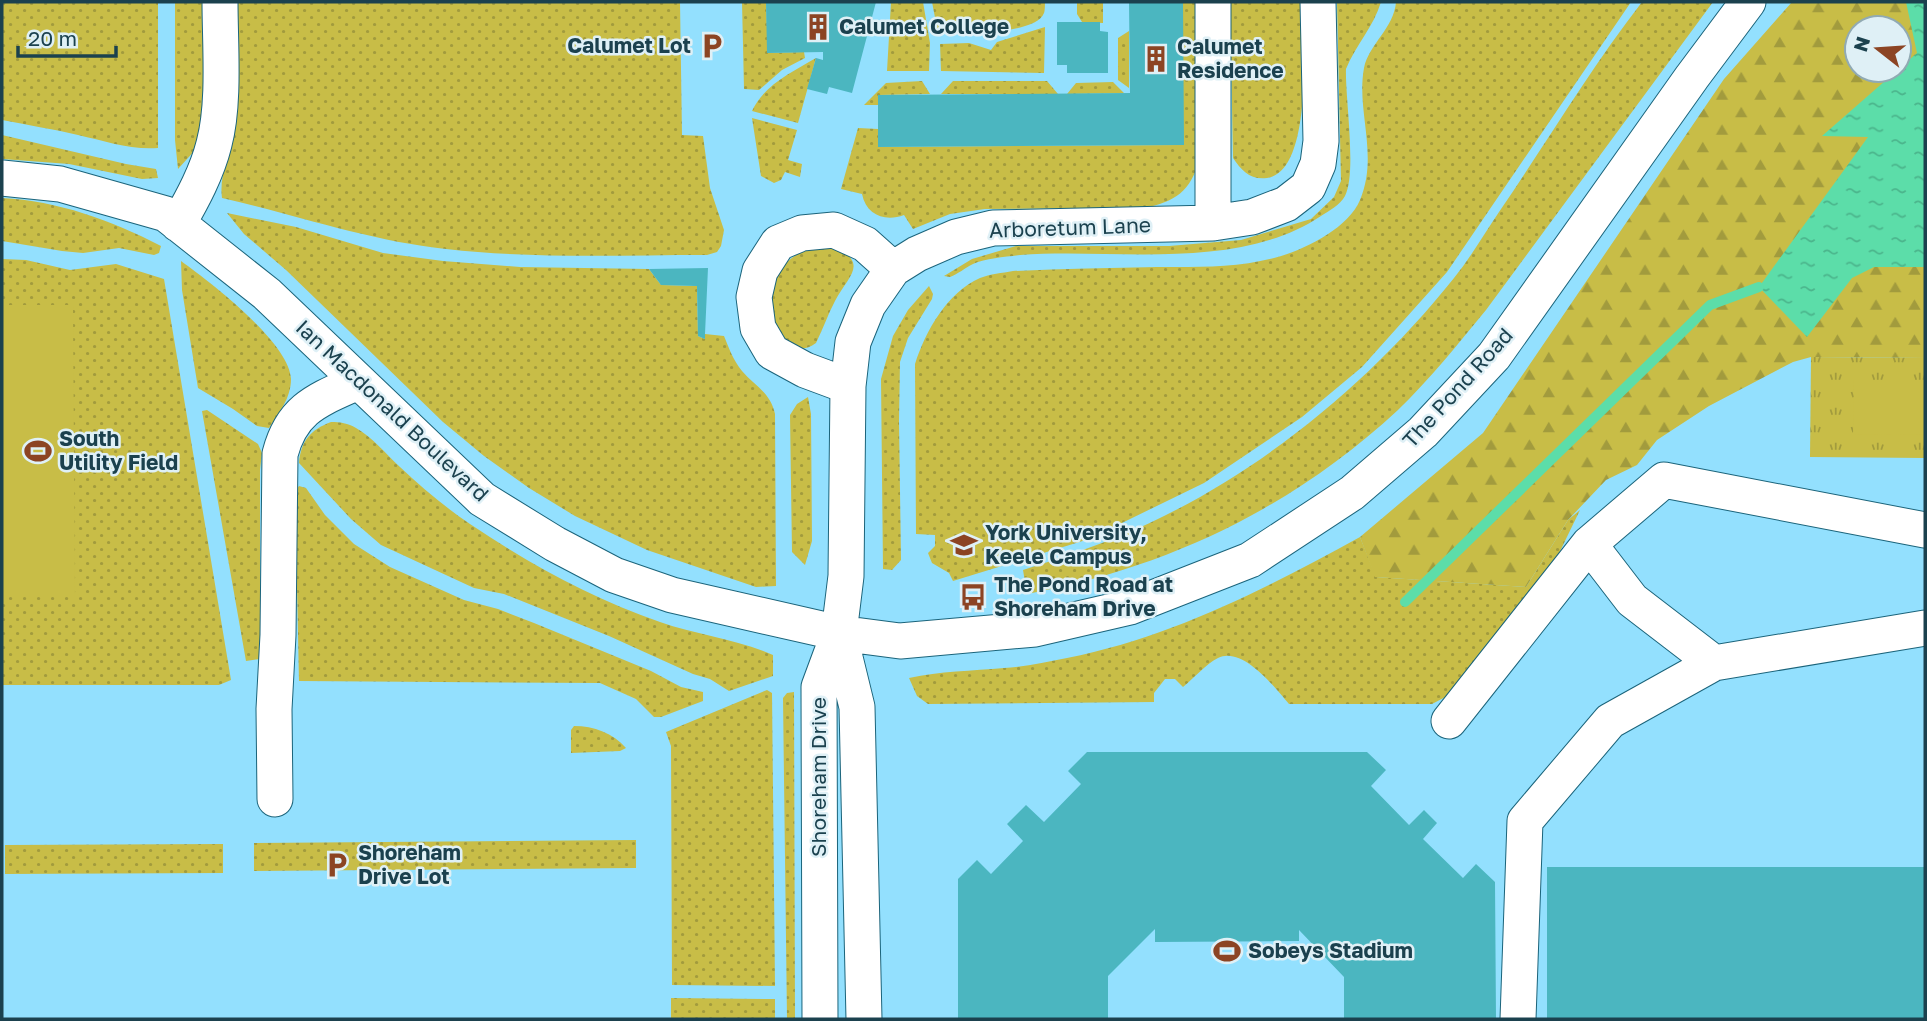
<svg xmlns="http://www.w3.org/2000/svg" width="1927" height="1021" font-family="'Golos Text',sans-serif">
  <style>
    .built { fill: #93e0fe; fill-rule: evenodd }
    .grass { fill: url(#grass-dots) }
    .forest { fill: url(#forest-firs); fill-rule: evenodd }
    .park { fill: url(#park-tufts) }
    .garden { fill: #c8bd47 }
    .water { fill: url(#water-ripples) }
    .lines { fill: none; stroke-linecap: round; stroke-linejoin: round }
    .stream { stroke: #5cdda9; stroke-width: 10 }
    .building { fill: #4bb6c0 }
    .minor-casing { stroke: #1b647b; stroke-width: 37 }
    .minor { stroke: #fff; stroke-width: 35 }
    .labels { text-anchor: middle; stroke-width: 5; stroke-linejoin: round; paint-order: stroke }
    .poi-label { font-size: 21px; font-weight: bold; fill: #1b414e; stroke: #dff0f6; text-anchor: start }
    .street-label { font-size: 21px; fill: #1b414e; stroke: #dff0f6 }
  </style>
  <defs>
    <pattern id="grass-dots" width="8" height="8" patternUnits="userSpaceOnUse" patternTransform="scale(1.75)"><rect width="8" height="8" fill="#c8bd47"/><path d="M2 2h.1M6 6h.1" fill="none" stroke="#a29b3d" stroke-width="1.8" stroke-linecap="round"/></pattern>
    <pattern id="forest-firs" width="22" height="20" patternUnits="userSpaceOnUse" patternTransform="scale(1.75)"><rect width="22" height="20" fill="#c8bd47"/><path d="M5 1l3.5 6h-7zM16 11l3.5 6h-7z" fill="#a29b3d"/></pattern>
    <pattern id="park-tufts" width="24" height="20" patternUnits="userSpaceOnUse" patternTransform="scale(1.75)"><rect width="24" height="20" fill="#c8bd47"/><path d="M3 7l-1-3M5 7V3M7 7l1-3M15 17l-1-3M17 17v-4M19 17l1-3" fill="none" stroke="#a29b3d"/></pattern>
    <pattern id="water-ripples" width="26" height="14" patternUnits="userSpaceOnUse" patternTransform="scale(1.75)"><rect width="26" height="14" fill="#5cdda9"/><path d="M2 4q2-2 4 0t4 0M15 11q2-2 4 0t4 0" fill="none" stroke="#4bb58c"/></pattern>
  </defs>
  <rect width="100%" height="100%" fill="#b6e9fc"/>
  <path class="built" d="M2,2H1925V1019H2ZM1857,28H1899V70H1857Z"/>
  <path class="grass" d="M2,2H158V148C130,150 105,141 78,135C53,129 27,125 2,120Z
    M175,2H205L204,105L197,148L178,169L175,140Z
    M233,2H680L682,135L703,136L710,188L724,230L721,246L717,252L707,255C620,255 532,259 446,249C370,241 297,215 222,198C219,176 229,157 233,135Z
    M742,2H766L768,53L804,52L805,58L782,70L759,90L744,89Z
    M891,2H923L930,43L929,71H887Z
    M932,2H1045C1045,2 1045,12 1044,13C1036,35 957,34 938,33Z
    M1077,2H1103V23L1082,22L1077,14Z
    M1183,2H1199V160C1191,191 1175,202 1144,208L985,209L950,214L913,229L904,215C885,222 866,215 862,194L841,189L858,128L878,129L879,147L1183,145Z
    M1230,2H1303C1303,36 1314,172 1267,178C1250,180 1242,171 1233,158Z
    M1337,2H1381C1373,28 1356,44 1346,69C1345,98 1357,173 1345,196C1340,205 1329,211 1321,216C1237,272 1116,248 1020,255C1006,257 986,258 973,264C965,268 958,274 950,277L944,276L972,259L1016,246H1169L1241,240L1311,219L1334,197L1341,181Z
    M1396,2H1631L1447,272L1362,367L1302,417L1204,483L1089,539L953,581L949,573L932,563L928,553L935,546V535L916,534L915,364C926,330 947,293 980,278C990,274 1002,273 1013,271C1061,269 1109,268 1157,267C1195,267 1236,268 1274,258C1302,251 1348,229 1360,200C1379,155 1356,111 1364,68C1369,44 1394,28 1396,2Z
    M1642,2H1713L1486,310C1458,344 1430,379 1398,410C1292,508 1169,567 1027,594L1023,570C1055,560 1087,549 1118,537C1249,483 1367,387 1454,278C1471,257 1484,234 1499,212C1547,142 1590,69 1642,2Z
    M1045,27L1044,73L941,71L940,44L969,43L991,50L997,42Z
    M1129,31V88L1118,80V38Z
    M816,58L798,123L752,111C764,85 792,72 816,58Z
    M922,81L930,94L878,95V105H864L886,83Z
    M953,81H1047L1058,94H941Z
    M1113,82L1124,93L1067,94L1076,83Z
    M752,118L797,130L788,160L802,164L800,177L785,172L781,180L774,183L761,176Z
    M2,135L126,164L156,169L158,178L142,179L69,164L2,159Z
    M2,198C58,201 111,220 161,246L159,253L154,255L119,248L83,253L62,251L2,241Z
    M227,213L296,227L383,253L443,261L520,267L649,269L661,285L697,286L698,336L705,339V334L724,336C729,348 733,360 742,371C755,386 771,393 775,414L776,586L756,587L647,550L575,516L529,488L484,456L443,422L286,270L244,234Z
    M830,245C871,263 849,274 835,301C828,314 823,329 816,343C772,376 737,251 830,245Z
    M2,259L26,260L70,270L116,264L164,279L231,680L219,685H2Z
    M181,261C210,282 290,343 291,379C291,398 279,413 269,428L257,426L233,409L198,388L182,290Z
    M929,286L933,294L932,299L908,338L900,362L899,421L901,560L892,570L883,569L881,379L893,336L908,310Z
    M808,397L811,414L812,541L805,565L792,552L790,415L797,404Z
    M207,410L258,444L262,453L260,470V659L246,661L202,411Z
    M331,422C340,422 348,423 356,428C372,437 386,454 400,467C422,488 445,507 470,524C529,564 593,599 660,622C697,635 737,639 773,655V676L729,691L710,679L693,674L609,636L504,594L474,588L381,545L351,519L299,463C301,441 310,430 331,422Z
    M299,486L306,488L325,515L354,544L390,567L464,600L498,609L534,623L651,671L681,687L703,692V701L661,717H654L636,699L600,683L299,681L295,492Z
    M1580,510L1550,572L1453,693L1432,704H1289C1275,688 1243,646 1218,658C1206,664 1194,678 1183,687L1175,679H1165L1154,693V702L928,704L917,696L909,678C940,671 972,671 1004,668C1025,667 1046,662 1067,658C1172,637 1267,588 1360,537L1376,577L1526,587L1568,520Z
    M767,690L772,693L775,986L672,985L671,746L666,732Z
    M794,692L795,1019H787L783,698L787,693Z
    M574,726C594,726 613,733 626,748L620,751L571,753V730Z
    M636,840V868L254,871V843Z
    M223,844V873L5,874V845Z
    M671,998L775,999V1019H671Z"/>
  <path class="forest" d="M1792,2H1925V358L1811,357L1793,362L1709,406L1657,440L1637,465L1606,480L1568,520L1526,587L1375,577L1360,537L1483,433L1724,79ZM1857,28H1899V70H1857Z"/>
  <path class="park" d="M1811,357L1925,358V458L1810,457Z"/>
  <path class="garden" d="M2,305H73L75,597H2Z
    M1854,380H1925V435L1853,434Z"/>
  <path class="water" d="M1906,2H1925V267H1874L1852,278L1807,337L1759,287L1868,137L1822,136L1917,53Z"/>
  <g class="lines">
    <path class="stream" d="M1405,602L1710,305L1759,287"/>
  </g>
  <path class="building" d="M766,2H876L852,93L829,87L827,94L807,89L816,58L823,60V52L767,53Z
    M1129,2H1183L1184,145L878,147V95L1130,93Z
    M1057,22H1100V31L1108,32V73H1067V65H1057Z
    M708,268L705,334V339L698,336L697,286L661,285L649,269Z
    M1087,752H1367L1386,770L1371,786L1409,825L1424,810L1437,823L1423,839L1463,878L1476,864L1495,882L1496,1019H1344V977L1299,930V941L1155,942V929L1108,976V1019H958V879L977,860L991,874L1023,841L1007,824L1026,805L1044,822L1081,784L1068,771Z
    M1547,867H1925V1019H1547Z"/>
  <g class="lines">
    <defs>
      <path id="minor" d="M2,178L60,184L166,214L267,294L482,499L555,544L614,575L672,595L839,633L900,641L1035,629L1130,607L1250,560L1352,493L1423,432L1494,356L1692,77L1748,2
        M1213,223V2
        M178,224C193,198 207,172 214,144C225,103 220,45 220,2
        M848,386L805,370L772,352L758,328L754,297L760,271L778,243L802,233L834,230L865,244L893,269
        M1589,544L1632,600L1714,663
        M839,633L857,707L864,1019
        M1449,721L1589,544L1664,480L1925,530
        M275,799L274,709L278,635L280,454C292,408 318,400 358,382
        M820,1019L819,687L839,633L846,576L848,386L853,342L868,305L893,269L917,254L956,237L993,228L1213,223L1252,217L1286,204L1308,187L1318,164L1321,141L1318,2
        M1518,1019L1525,821L1610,721L1714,663L1925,628"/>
    </defs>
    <use href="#minor" class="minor-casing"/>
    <use href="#minor" class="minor"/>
  </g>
  <defs>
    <symbol id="building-bare" viewBox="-9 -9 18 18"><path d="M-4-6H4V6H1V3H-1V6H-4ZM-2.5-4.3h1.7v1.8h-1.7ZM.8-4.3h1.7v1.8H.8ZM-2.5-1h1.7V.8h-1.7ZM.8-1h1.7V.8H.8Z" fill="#8c4423" stroke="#dff0f6" stroke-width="2.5" paint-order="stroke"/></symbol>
    <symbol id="parking-bare" viewBox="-9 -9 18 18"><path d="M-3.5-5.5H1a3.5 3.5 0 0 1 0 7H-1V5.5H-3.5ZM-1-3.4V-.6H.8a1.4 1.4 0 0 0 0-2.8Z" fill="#8c4423" stroke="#dff0f6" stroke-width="2.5" paint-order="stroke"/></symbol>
    <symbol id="stadium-bare" viewBox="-9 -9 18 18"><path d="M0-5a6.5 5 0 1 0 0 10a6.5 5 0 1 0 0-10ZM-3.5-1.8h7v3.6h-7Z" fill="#8c4423" stroke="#dff0f6" stroke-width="2.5" paint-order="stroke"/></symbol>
    <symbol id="university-bare" viewBox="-9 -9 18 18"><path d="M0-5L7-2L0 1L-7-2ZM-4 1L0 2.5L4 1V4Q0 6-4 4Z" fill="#8c4423" stroke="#dff0f6" stroke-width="2.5" paint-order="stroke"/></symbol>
    <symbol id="bus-bare" viewBox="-9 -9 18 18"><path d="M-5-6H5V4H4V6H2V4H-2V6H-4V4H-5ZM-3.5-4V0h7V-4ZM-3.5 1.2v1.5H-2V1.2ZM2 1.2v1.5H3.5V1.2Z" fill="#8c4423" stroke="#dff0f6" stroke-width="2.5" paint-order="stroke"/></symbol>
  </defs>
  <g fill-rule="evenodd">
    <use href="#building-bare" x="799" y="8" width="38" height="38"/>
    <use href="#parking-bare" x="693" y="27" width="38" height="38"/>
    <use href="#building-bare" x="1137" y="40" width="38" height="38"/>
    <use href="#stadium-bare" x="19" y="432" width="38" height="38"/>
    <use href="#university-bare" x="945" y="526" width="38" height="38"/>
    <use href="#bus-bare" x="954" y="578" width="38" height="38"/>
    <use href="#parking-bare" x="318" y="846" width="38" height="38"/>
    <use href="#stadium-bare" x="1208" y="932" width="38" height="38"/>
  </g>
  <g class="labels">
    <g class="poi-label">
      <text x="839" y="34">Calumet College</text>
      <text x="691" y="53" text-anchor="end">Calumet Lot</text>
      <text x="1177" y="54">Calumet<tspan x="1177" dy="24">Residence</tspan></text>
      <text x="59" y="446">South<tspan x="59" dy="24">Utility Field</tspan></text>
      <text x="985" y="540">York University,<tspan x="985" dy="24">Keele Campus</tspan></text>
      <text x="994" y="592">The Pond Road at<tspan x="994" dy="24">Shoreham Drive</tspan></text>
      <text x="358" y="860">Shoreham<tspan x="358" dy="24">Drive Lot</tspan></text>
      <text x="1248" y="958">Sobeys Stadium</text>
    </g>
    <g class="street-label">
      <text transform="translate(1070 228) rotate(-2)" y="7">Arboretum Lane</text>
      <text transform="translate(1458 388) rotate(-48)" y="7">The Pond Road</text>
      <text transform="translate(392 411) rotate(43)" y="7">Ian Macdonald Boulevard</text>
      <text transform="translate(819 777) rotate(-90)" y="7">Shoreham Drive</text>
    </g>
  </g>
  <rect width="1927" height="1021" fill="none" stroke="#1b414e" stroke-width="7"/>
  <g transform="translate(1878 49) rotate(287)"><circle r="33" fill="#dff0f6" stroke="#91aab3" stroke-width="2"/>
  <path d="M0-5L12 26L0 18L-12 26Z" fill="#8c4423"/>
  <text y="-10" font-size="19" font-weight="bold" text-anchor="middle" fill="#1b414e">N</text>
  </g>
  <path d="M18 46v10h98v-10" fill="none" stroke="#1b414e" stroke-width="3.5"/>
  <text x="28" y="46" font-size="21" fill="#1b414e" stroke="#dff0f6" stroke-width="5" paint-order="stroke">20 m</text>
</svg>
